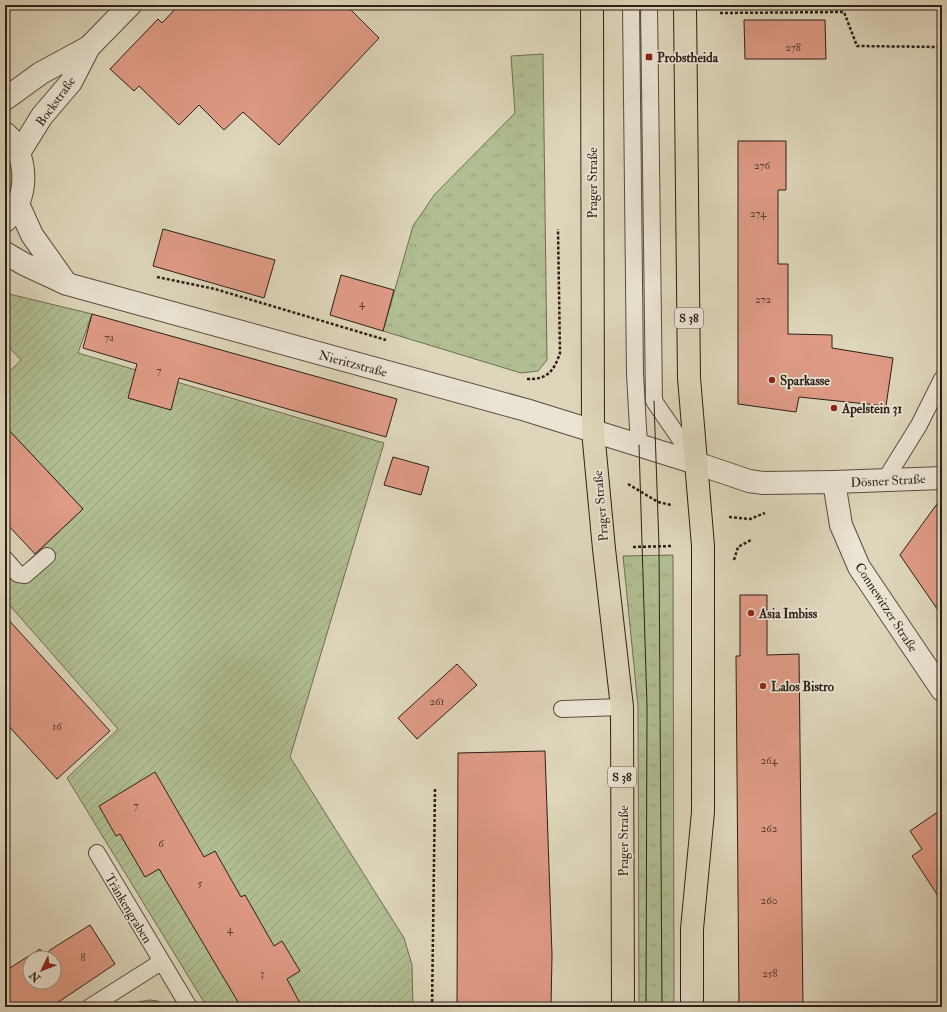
<svg xmlns="http://www.w3.org/2000/svg" width="947" height="1012" font-family="'IM FELL Double Pica',serif">
  <style>
    .grass { fill: url(#grass-tufts); stroke: #6e6e54 }
    .garden { fill: url(#garden-furrows); stroke: #6e6e54 }
    .pitch { fill: #b0be91; stroke: #6e6e54 }
    .building { fill: #df9b85; stroke: #2d1f18; fill-rule: evenodd }
    .lines { fill: none; stroke-linecap: round; stroke-linejoin: round }
    .service-casing { stroke: #594d41; stroke-width: 18 }
    .minor-casing { stroke: #594d41; stroke-width: 24 }
    .tertiary-casing { stroke: #594d41; stroke-width: 24 }
    .primary-casing { stroke: #2d1f18; stroke-width: 24 }
    .path { stroke: #2d1f18; stroke-width: 2.5; stroke-dasharray: 3 2; stroke-linecap: butt }
    .service { stroke: #eae4d3; stroke-width: 16 }
    .minor { stroke: #eae4d3; stroke-width: 22 }
    .tertiary { stroke: #eae4d3; stroke-width: 22 }
    .primary { stroke: #ded6bb; stroke-width: 22 }
    .tram { stroke: #2d1f18; stroke-width: 1 }
    .poi-dot { fill: #8f2418; stroke: #eae4d3; stroke-width: 1.5 }
    .labels { text-anchor: middle; stroke-width: 3.5; stroke-linejoin: round; paint-order: stroke }
    .number-label { font-size: 11px; fill: #5a3e33 }
    .shield { fill: #eae4d3; stroke: #665a50; stroke-width: 1 }
    .shield-label { font-size: 12px; font-weight: bold; fill: #2d1f18 }
    .poi-label { font-size: 13px; font-weight: bold; fill: #2d1f18; stroke: #eae4d3; text-anchor: start }
    .street-label { font-size: 13px; fill: #2d1f18; stroke: #eae4d3 }
  </style>
  <defs>
    <pattern id="grass-tufts" width="24" height="20" patternUnits="userSpaceOnUse"><rect width="24" height="20" fill="#b0be91"/><path d="M3 7l-1-3M5 7V3M7 7l1-3M15 17l-1-3M17 17v-4M19 17l1-3" fill="none" stroke="#98a37c"/></pattern>
    <pattern id="garden-furrows" width="10" height="10" patternUnits="userSpaceOnUse"><rect width="10" height="10" fill="#b0be91"/><path d="M-1 1l2-2M0 10L10 0M9 11l2-2" fill="none" stroke="#98a37c"/></pattern>
  </defs>
  <rect width="100%" height="100%" fill="#ded6bb"/>
  <filter id="stains"><feTurbulence type="fractalNoise" baseFrequency=".005" numOctaves="4"/><feColorMatrix values="0 0 0 0 .2 0 0 0 0 .09 0 0 0 0 .02 0 0 0 .5 -.17"/></filter>
  <radialGradient id="worn" r=".72"><stop offset=".6" stop-color="#630" stop-opacity="0"/><stop offset="1" stop-color="#630" stop-opacity=".3"/></radialGradient>
  <path class="grass" d="M543,54L547,360L538,371L521,373L383,331L413,226L435,194L515,113L511,56Z
    M673,555L674,1007H639L638,706L623,556Z"/>
  <path class="garden" d="M5,293L92,314L78,353L384,443L290,757L404,938L412,965L413,1007H207L67,778L118,729L5,600V583L83,509L5,426V376L21,360L5,343Z"/>
  <path class="pitch" d="M149,1000L158,1001L168,1007H130L138,1002Z"/>
  <path class="building" d="M179,5H346L379,38L279,145L243,112L224,130L199,105L179,125L139,86L134,91L110,69L158,19L162,23Z
    M744,20H825L826,59H745Z
    M738,141H786V190H778V264H788V334L832,335V348L893,358L886,406L799,397L796,412L738,404Z
    M163,229L275,260L264,298L153,266Z
    M341,275L394,290L383,331L330,315Z
    M92,314L397,399L386,437L179,378L171,410L128,398L137,364L83,348Z
    M5,426L83,509L35,554L5,522Z
    M393,457L429,467L421,495L384,485Z
    M942,497V616L900,555Z
    M740,595H767V655L799,654L803,1007H739L736,656H740Z
    M5,616L110,731L57,779L5,722Z
    M457,664L477,685L417,739L398,718Z
    M545,751L552,955L551,1007H457L458,753Z
    M155,772L204,857L215,851L241,897L245,895L274,946L282,941L300,971L287,979L302,1007H241L159,869L145,877L120,834L116,836L99,806Z
    M942,809V902L912,856L922,849L910,831Z
    M90,925L115,964L51,1007H5V971L40,949L45,957L50,950ZM30,958H54V982H30Z"/>
  <g class="lines">
    <defs>
      <path id="service" d="M631,5L635,374L639,445
        M649,5L654,401L695,461
        M885,480L919,425L942,379
        M5,559L18,574L25,575L47,556
        M562,709L622,707
        M97,853L189,1007
        M90,1007L161,962"/>
      <path id="minor" d="M834,482L942,478"/>
      <path id="tertiary" d="M5,99L41,73L89,47
        M5,133C29,154 30,200 5,221
        M19,153L42,116L71,82L89,47L130,5
        M18,204L32,235L66,283
        M5,253L24,264L67,284L526,410L696,463L749,481L764,483L834,482L841,525L859,567L942,690"/>
      <path id="primary" d="M592,5L593,431L604,549L622,707L623,1007
        M685,5L689,378L703,546V812L692,929V1007"/>
    </defs>
    <use href="#service" class="service-casing"/>
    <use href="#minor" class="minor-casing"/>
    <use href="#tertiary" class="tertiary-casing"/>
    <use href="#primary" class="primary-casing"/>
    <path class="path" d="M720,13L844,12L857,46L942,47
      M157,277L215,289L386,340
      M527,379C547,380 554,371 560,353L558,229
      M628,484L658,502L671,505
      M729,517L750,519L765,513
      M633,547L672,546
      M734,560L738,547L751,540
      M432,1007L435,789"/>
    <use href="#service" class="service"/>
    <use href="#minor" class="minor"/>
    <use href="#tertiary" class="tertiary"/>
    <use href="#primary" class="primary"/>
    <path class="tram" d="M654,401L659,546L662,1007
      M639,445L647,706L646,1007"/>
  </g>
  <g class="poi-dot">
    <rect x="645" y="53" width="8" height="8" rx="2"/>
    <circle cx="772" cy="380" r="4"/>
    <circle cx="834" cy="408" r="4"/>
    <circle cx="751" cy="613" r="4"/>
    <circle cx="763" cy="686" r="4"/>
  </g>
  <g class="labels">
    <g class="number-label">
      <text x="793" y="51">278</text>
      <text x="762" y="169">276</text>
      <text x="758" y="217">274</text>
      <text x="763" y="303">272</text>
      <text x="362" y="307">4</text>
      <text x="109" y="341">7a</text>
      <text x="159" y="374">7</text>
      <text x="437" y="705">261</text>
      <text x="57" y="730">16</text>
      <text x="769" y="764">264</text>
      <text x="136" y="809">7</text>
      <text x="769" y="832">262</text>
      <text x="161" y="847">6</text>
      <text x="200" y="887">5</text>
      <text x="769" y="904">260</text>
      <text x="230" y="933">4</text>
      <text x="83" y="961">8</text>
      <text x="262" y="977">3</text>
      <text x="770" y="977">258</text>
    </g>
    <g class="shield">
      <rect x="675" y="308" width="28" height="20" rx="3"/>
      <rect x="608" y="767" width="28" height="20" rx="3"/>
    </g>
    <g class="shield-label">
      <text x="689" y="322">S 38</text>
      <text x="622" y="781">S 38</text>
    </g>
    <g class="poi-label">
      <text x="657" y="62">Probstheida</text>
      <text x="780" y="385">Sparkasse</text>
      <text x="842" y="413">Apelstein 31</text>
      <text x="759" y="618">Asia Imbiss</text>
      <text x="771" y="691">Lalos Bistro</text>
    </g>
    <g class="street-label">
      <text transform="translate(55 101) rotate(-54)" y="5">Bockstraße</text>
      <text transform="translate(592 183) rotate(-90)" y="5">Prager Straße</text>
      <text transform="translate(353 363) rotate(15)" y="5">Nieritzstraße</text>
      <text transform="translate(888 480) rotate(-3)" y="5">Dösner Straße</text>
      <text transform="translate(600 506) rotate(-95)" y="5">Prager Straße</text>
      <text transform="translate(887 607) rotate(57)" y="5">Connewitzer Straße</text>
      <text transform="translate(623 841) rotate(-90)" y="5">Prager Straße</text>
      <text transform="translate(129 908) rotate(59)" y="5">Tränkengraben</text>
    </g>
  </g>
  <rect width="947" height="1012" fill="none" stroke="#ded6bb" stroke-width="20"/>
  <rect x="6" y="6" width="935" height="1000" fill="none" stroke="#2d1f18" stroke-width="2"/>
  <rect x="10" y="10" width="927" height="992" fill="none" stroke="#2d1f18"/>
  <g transform="translate(42 970) rotate(227)"><circle r="19" fill="#eae4d3" stroke="#9e9588"/>
  <path d="M0-3L7 15L0 10L-7 15Z" fill="#8f2418"/>
  <text y="-6" font-size="11" font-weight="bold" text-anchor="middle" fill="#2d1f18">N</text>
  </g>
  <rect width="100%" height="100%" filter="url(#stains)"/>
  <rect width="100%" height="100%" fill="url(#worn)"/>
</svg>
